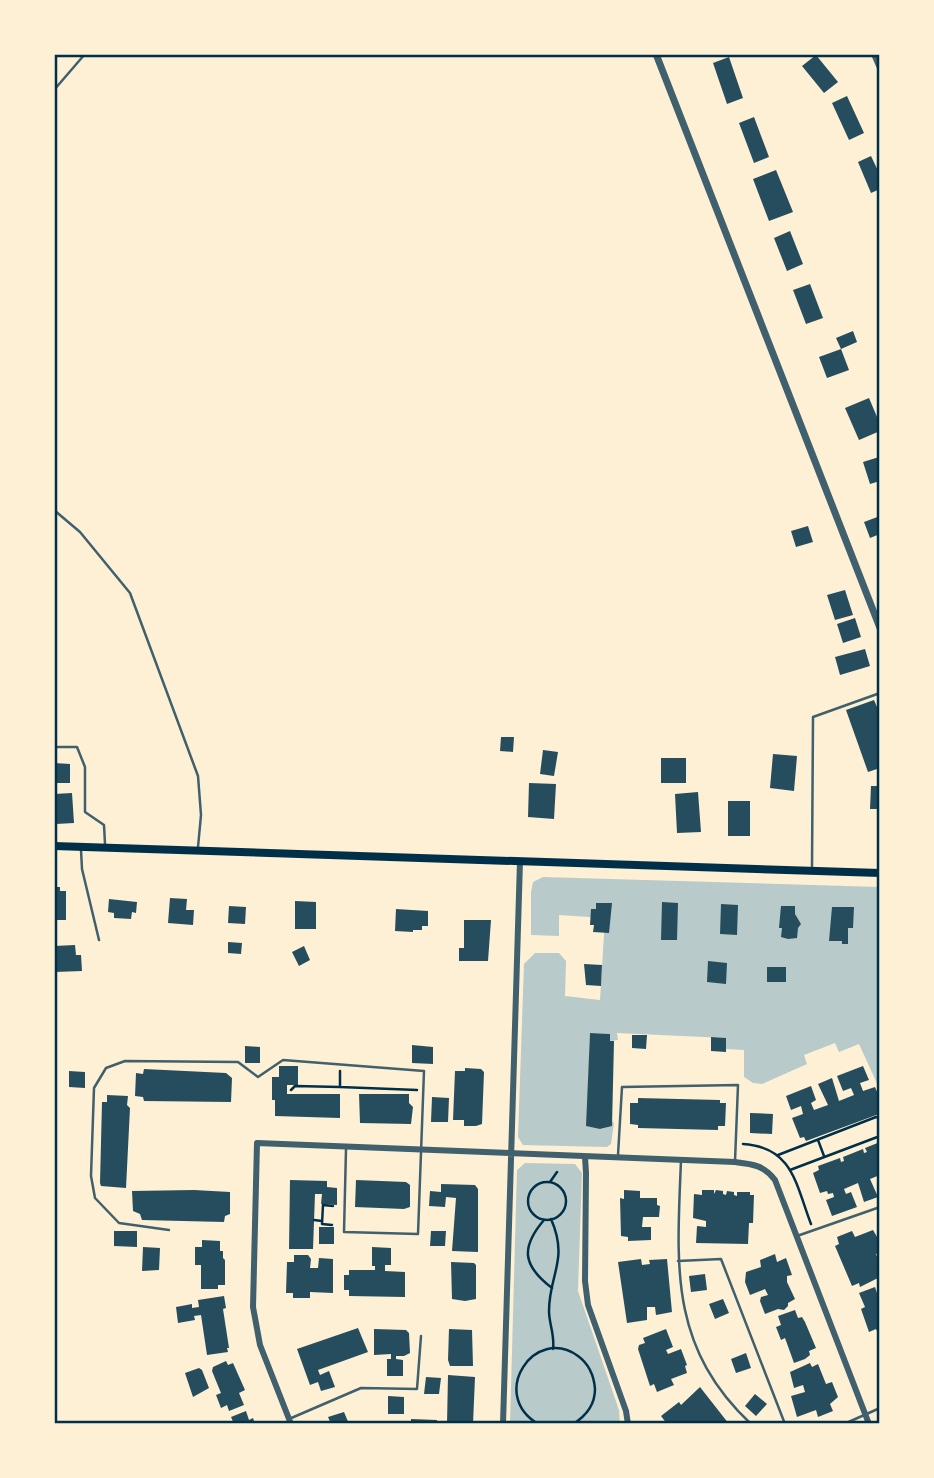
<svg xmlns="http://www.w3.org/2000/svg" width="934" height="1478" font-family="'Fira Sans',sans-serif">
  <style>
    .green { fill: #b9caca }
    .building { fill: #264d5e }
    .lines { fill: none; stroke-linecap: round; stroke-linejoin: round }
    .path { stroke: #003049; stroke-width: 2.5 }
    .service { stroke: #3f606c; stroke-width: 2.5 }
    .minor { stroke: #3f606c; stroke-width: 6 }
    .tertiary { stroke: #3f606c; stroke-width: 7 }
    .secondary { stroke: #003049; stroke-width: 8 }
    .neatline { fill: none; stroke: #003049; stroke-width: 2.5 }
  </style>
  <rect width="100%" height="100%" fill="#fdf0d5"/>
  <path class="green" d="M543,877L880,887V1090L859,1044L839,1052L835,1043L804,1055L807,1064L762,1084L753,1083L744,1077V1050L726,1049V1038L617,1033L618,1040L610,1041V1034L590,1033L587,1126L601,1129L611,1126L612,1121L614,1123L611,1144L607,1147L523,1145L518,1137L524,964L535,953H559L566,961L565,996L600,1000L605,918L559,915V936L531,935V892L533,882Z
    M525,1163L575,1164L582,1173L578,1291L619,1410L620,1424H510L517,1170Z"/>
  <path class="building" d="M816,55L838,82L824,93L802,66Z
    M729,57L743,98L727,104L713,63Z
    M847,96L864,133L849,140L832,103Z
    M754,117L769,157L754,163L739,123Z
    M871,156L880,175V189L871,193L858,162Z
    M776,170L793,212L769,221L753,179Z
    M790,231L803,264L787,271L774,238Z
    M810,284L823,318L806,324L793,290Z
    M853,331L857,342L841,349L836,338Z
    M841,349L849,370L827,378L819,357Z
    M869,398L880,424V431L859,440L845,408Z
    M879,457L880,481L870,484L863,462Z
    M880,516V534L870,538L864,522Z
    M808,526L813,542L796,547L791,531Z
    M845,590L853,615L835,620L827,595Z
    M855,618L861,637L843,643L837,624Z
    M865,649L870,666L840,675L835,657Z
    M874,700L880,714V768L868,772L846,710Z
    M501,737H514L513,752L500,751Z
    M543,750L558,752L554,776L540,774Z
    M773,754L797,756L794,791L770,788Z
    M661,758H686V783H661Z
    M54,763L70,764V783H54Z
    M529,783L556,784L554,819L528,817Z
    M871,786H880V809H870Z
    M698,792L701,832L677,833L675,794Z
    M72,793L74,823L56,824L54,794Z
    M728,801H750V836H728Z
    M54,887H60V891H66V920H54Z
    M170,898L187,899L186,910H194L193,925L168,923Z
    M109,899L137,902L136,913L132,912L131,919L114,918V913L108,912Z
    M295,901L316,902V929H295Z
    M662,902L678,903L677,940H661Z
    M596,903H612L609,933L593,932L594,925H590L591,909H596Z
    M721,904L738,905L737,935L720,934Z
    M229,906L246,907L245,924L228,923Z
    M781,906H795V914L801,924L798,928L797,938L788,939L781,937L782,928H779Z
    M832,907H854L853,928H848V944H842V941H829Z
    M396,909L428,911V926H422V930H413V932L395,931Z
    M464,920H491L488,961H459V948H464Z
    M228,942L242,943L241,954L228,953Z
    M75,945L76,955H81L82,971L55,972L54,946Z
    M304,946L310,960L299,966L292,952Z
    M708,961L727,963L726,984L707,982Z
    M584,964L602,965L601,986L586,985Z
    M767,967H786V982H767Z
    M590,1033L610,1034V1041H614L612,1126L600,1129L586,1126Z
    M632,1035H647L646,1049L632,1048Z
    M711,1037L726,1038V1052L711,1051Z
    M412,1045L433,1047V1064L412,1063Z
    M245,1046L260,1047V1063H245Z
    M279,1066H298V1085H287V1094H340V1118L275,1116V1100H272V1077H279Z
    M863,1066L869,1080L860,1083L863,1091L875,1087L880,1099V1108L877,1109L879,1114L806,1141L804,1137L800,1138L792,1118L803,1114L801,1106L791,1110L786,1096L811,1086L816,1100L811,1103L814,1110L828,1105L818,1084L832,1078L839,1101L854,1095L851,1088L843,1091L837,1076Z
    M465,1068L481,1069L484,1072L482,1124L476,1126H464V1120H453L455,1071H465Z
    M144,1069L226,1073L232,1078L231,1102L144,1101L143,1097L135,1096L136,1073L143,1074Z
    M69,1071L85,1072V1088L69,1087Z
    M359,1094H409V1103L413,1107L411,1124L360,1123Z
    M107,1095L128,1096L127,1105L130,1108L126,1188L101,1186L100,1183L102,1102H107Z
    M432,1097L449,1098L448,1122H431Z
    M638,1098L720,1100V1103H726L725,1126H718V1130L638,1128V1125L630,1124V1103H638Z
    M750,1113L773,1114L772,1134L750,1133Z
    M880,1142V1175L870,1179L878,1197L864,1202L858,1183L844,1189L846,1194L851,1192L857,1207L832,1216L826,1200L834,1197L833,1193L828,1194L827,1191L820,1193L813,1173L819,1170L818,1166L840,1158L841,1162L844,1161L843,1157L863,1149L864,1153L867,1152L865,1148Z
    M290,1180L327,1181V1187L337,1188V1205L321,1204L322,1194H315L313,1249H289Z
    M356,1180L406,1182L410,1185V1207L404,1209L355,1207Z
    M441,1184L475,1185L478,1189V1252L452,1251L456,1198L446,1197L445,1207L429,1206L430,1191L441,1192Z
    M194,1190L230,1192V1214L225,1216L224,1222L142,1220L140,1214L133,1211L132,1191Z
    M624,1190L640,1191V1198H657V1205L660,1206L659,1217H643L642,1227H651V1240L628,1241V1237L621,1236L620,1198L624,1199Z
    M702,1190H714V1194L716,1190L723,1191V1194L726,1195L727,1191L734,1192V1195L737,1196V1192H750V1195H754L753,1223H749L748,1244L696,1243L697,1226L706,1227V1221L693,1218L694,1194L702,1195Z
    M319,1227H334V1244H319Z
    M873,1230L880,1242V1252L876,1254L880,1264V1277L860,1287L859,1283L852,1286L835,1246L839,1244L837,1237L852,1231L855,1237Z
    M114,1231H137V1247L114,1246Z
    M431,1231H446L445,1246H430Z
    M202,1240L220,1241V1251H223V1258L225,1260V1285H218V1289H201V1265H195V1247H202Z
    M143,1247L160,1248L159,1270L142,1271Z
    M372,1247L391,1248V1265H385V1271L405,1272V1297L349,1296V1290H344V1275H349V1270H375V1266H372Z
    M775,1254L777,1262L786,1258L792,1275L787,1276V1282L795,1299L788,1303V1306L784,1310L778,1309L765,1314L760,1301L761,1297L768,1295L765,1289L750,1295L745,1282L746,1272L761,1267L760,1260Z
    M294,1255H308L311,1259L310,1268H318L319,1258L333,1259V1293L310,1292V1298H293V1293H286L287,1262H294Z
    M641,1259L642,1265L650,1264L649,1260L667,1259L672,1312L656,1315L655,1307H647V1320L627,1323L618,1262Z
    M451,1262L474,1263L476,1265V1299L465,1301L452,1299Z
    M705,1274L707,1290L691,1292L689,1276Z
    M875,1287L877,1293L880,1292V1332L878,1333L876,1329L869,1332L861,1309L865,1307L859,1293Z
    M224,1296L226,1308L223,1309L229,1348H227L228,1352L207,1355L201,1315L194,1316L195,1320L178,1323L176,1307L192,1304V1308L199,1307L198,1300Z
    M723,1299L729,1313L715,1319L709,1304Z
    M795,1310L798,1318L802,1317L805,1322L816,1348L809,1351L810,1355L805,1359L794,1363L785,1338L781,1340L776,1327L781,1325L778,1316Z
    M358,1328L368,1352L318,1370L320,1375L329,1371L335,1387L321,1391L318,1382L310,1385L297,1349Z
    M374,1329L406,1330L409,1333L410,1353L404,1356H396V1359L403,1360V1376H387V1359H391V1354L374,1355Z
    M449,1329L472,1330L473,1366H450L448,1360Z
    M666,1329L673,1347L666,1350L668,1354L681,1349L687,1365L685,1366L687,1373L671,1379L674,1385L657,1392L654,1384L650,1386L638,1349L639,1345L645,1343L643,1338Z
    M746,1353L751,1368L736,1373L731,1359Z
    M226,1361L228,1365L233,1363L245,1390L239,1393L244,1405L229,1411L227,1405L221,1408L216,1395L221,1393L212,1371L213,1367Z
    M810,1363L812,1367L818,1364L826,1384L832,1382L838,1397L830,1404L833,1411L818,1417L816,1410L797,1417L791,1396L805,1392L803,1385L794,1388L790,1372Z
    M199,1368L202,1370L209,1388L193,1397L185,1373Z
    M448,1375L475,1377L473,1424H447Z
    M426,1377L441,1378L439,1394H424Z
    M700,1387L729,1424H667L661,1416L679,1402L681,1405Z
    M755,1394L767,1404L756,1416L745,1406Z
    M388,1396L404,1397V1414H388Z
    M246,1411L249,1420L253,1418L255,1424H234L231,1417Z
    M344,1412L349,1424H331L328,1417Z
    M411,1419L437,1420V1424H411Z"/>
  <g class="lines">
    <path class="path" d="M340,1087L417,1090
      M291,1090L295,1086L340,1087V1071
      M818,1140L824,1156
      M743,1144C793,1147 796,1185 811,1224
      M778,1155L876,1117L880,1118
      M790,1170L880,1136
      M550,1182L557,1172
      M528 1201a19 19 0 1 1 38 0a19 19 0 1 1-38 0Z
      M551,1219C569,1260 549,1274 549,1311C549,1324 555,1335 553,1349
      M314,1220L322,1221
      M544,1220C520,1248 523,1266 552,1288
      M332,1225L322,1224L323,1205L333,1206
      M538,1424C488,1394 535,1325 578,1356C589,1364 594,1376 595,1389C595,1404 586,1416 573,1424"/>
    <path class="service" d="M54,90L85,54
      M54,510L80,532L130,593L198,776L201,815L198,847
      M54,747H77L85,767V812L104,825L105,844
      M81,850L82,869L99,940
      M812,868L813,717L880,693
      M618,1155L622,1087L738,1085L735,1161
      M681,1160C677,1264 668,1346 751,1424
      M169,1230L119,1223L95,1198L91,1176L94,1088L106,1068L125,1061L238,1062L258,1077L283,1060L424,1071L418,1234L344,1232L346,1149
      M797,1236L880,1207
      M678,1261L721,1259L785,1424
      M289,1419L361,1388L417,1389L421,1336
      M844,1424L880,1408"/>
    <path class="minor" d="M874,54L880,68
      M585,1157L586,1173L585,1281L588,1305L626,1411L628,1424
      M291,1424L260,1345L253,1307L257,1143L735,1162C752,1164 764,1165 775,1180L869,1424
      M503,1424L520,861"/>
    <path class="tertiary" d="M656,54L880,628"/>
    <path class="secondary" d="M54,846L880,873"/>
  </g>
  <rect width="934" height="1478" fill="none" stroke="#fdf0d5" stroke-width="112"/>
  <rect x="56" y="56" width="822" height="1366" class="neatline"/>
</svg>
